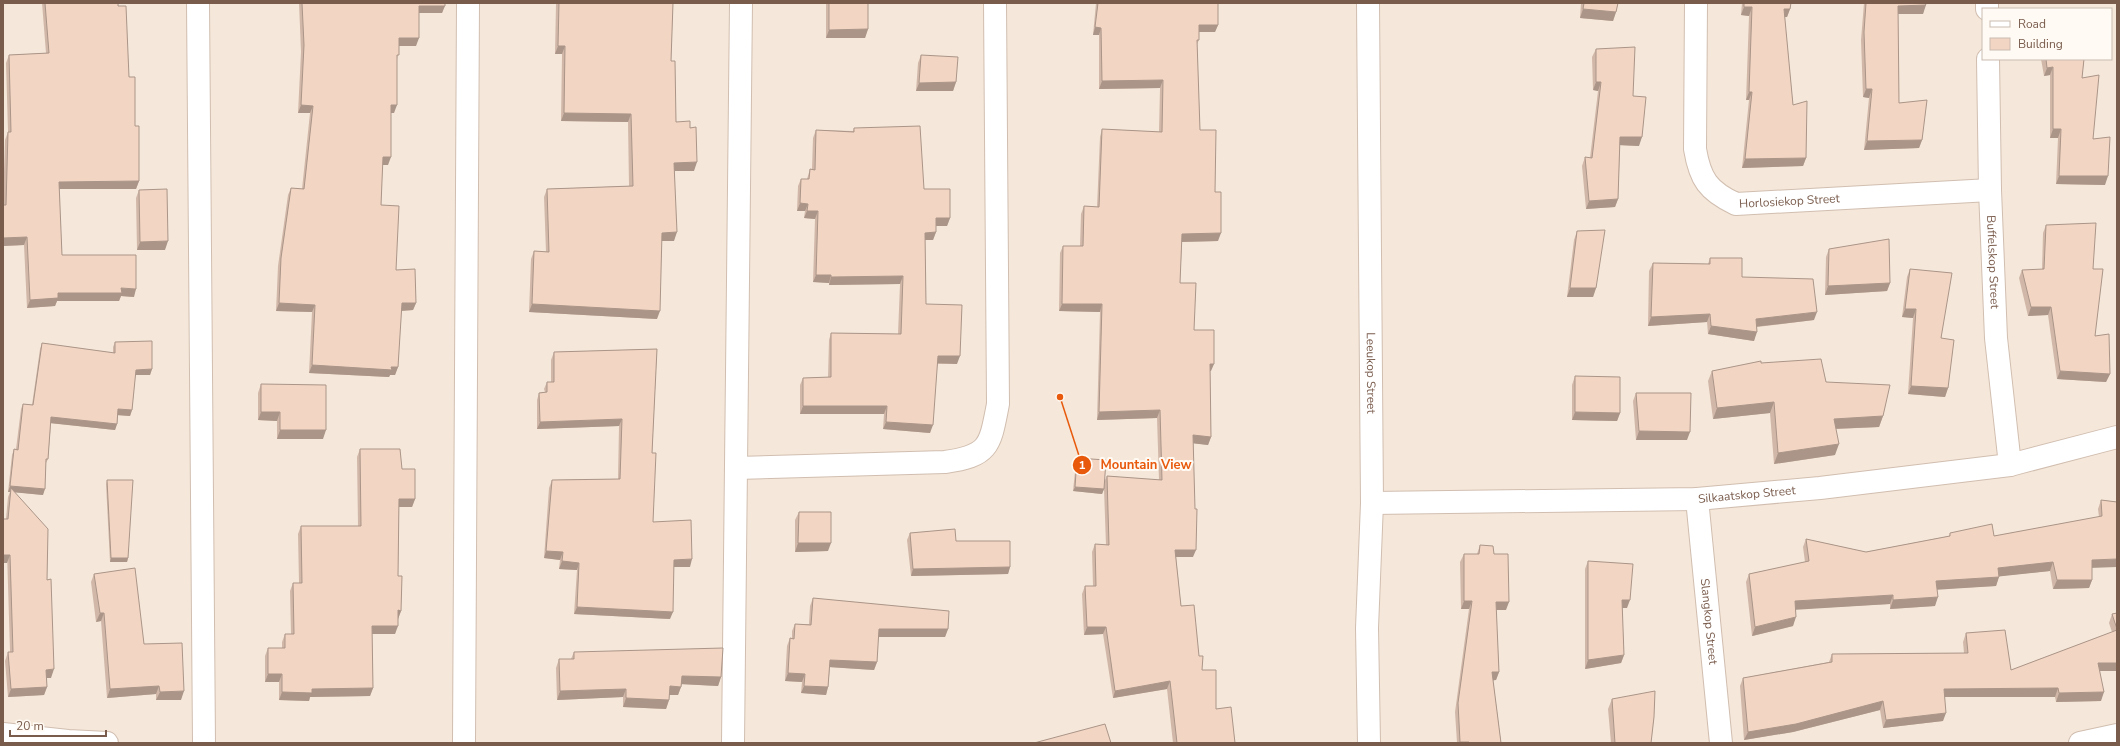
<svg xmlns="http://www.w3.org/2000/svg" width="2120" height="746" font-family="'Nunito Sans',sans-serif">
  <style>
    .residential { fill: #f5e8da; fill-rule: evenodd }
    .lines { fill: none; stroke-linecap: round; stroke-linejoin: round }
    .minor-casing { stroke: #d1beb0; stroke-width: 24 }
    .tertiary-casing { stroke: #d1beb0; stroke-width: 24 }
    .minor { stroke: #fff; stroke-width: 22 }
    .tertiary { stroke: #fff; stroke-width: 22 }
    .wall { fill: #d1b7a8 }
    .shaded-wall { fill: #aa9588 }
    .building { fill: #f3d5c3; stroke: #aa9588 }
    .labels { text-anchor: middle; stroke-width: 4; stroke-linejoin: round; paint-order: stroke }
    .street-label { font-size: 12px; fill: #7a5c4d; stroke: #fffaf3 }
    .leader { fill: none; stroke: #e8590c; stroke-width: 1.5 }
    .callout-dot { fill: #e8590c; stroke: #fffaf3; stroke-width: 1.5 }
    .mark-label { font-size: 12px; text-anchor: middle; font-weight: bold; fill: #fff }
    .callout-label { font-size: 13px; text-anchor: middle; font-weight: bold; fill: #e8590c; stroke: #fffaf3; stroke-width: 4; stroke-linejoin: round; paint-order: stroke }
  </style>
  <rect width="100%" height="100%" fill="#fdf6ec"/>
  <path class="residential" d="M3,3H2117V743H106L3,734ZM1983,9H2111V59H1983Z"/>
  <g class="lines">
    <defs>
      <g id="minor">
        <path d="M198,3L204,743"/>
        <path id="s1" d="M1696,3L1695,149C1700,179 1708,191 1736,204L1990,190"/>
        <path d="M1987,3V9"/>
        <path id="s2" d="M1988,59L1990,190L1996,338L2010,465"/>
        <path d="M736,468L945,462C990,456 990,445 998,404L995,3"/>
        <path id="s3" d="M1697,499L1721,743"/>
        <path d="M3,734L68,741L107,743"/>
        <path d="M464,743L468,3"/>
        <path d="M733,743L741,3"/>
        <path d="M2080,743L2117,735"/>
      </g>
      <g id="tertiary">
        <path id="s4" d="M1368,3L1372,503L1367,628L1369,743"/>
        <path id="s5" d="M1372,503L1697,499L1820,488L2010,465L2117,437"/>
      </g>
    </defs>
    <use href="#minor" class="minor-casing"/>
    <use href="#tertiary" class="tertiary-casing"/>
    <use href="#minor" class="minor"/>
    <use href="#tertiary" class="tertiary"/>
  </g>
  <path class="wall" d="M42,3H118L135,126L139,181L136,189H59L62,255L134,297L121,296L119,301H57L55,306L27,308L24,245L3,246V204L5,140L8,132L6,63L9,55L46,53Z
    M299,3H445L442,13H419L416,46H399L397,60L394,113H391L388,165H382L381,205L396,270L416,303L413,310L401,311L398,367L395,375H390L389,377L309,373L312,312L276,311L278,266L288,195L291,188L302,189L310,113H298L301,52Z
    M556,3H673L671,61L676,122L694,171H675L674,241H661L657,319L529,312L531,259L534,251L546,252L544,197L547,189L629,186L628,122L561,121L562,54H555Z
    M826,3H868V29L865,38H826Z
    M1096,3H1218V25L1215,32H1199V40L1197,44L1200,130L1215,192L1218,241L1182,242L1180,283L1194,330L1211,371H1210L1211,437L1208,445L1193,443V557H1176L1181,606L1199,656L1202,670L1216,709L1235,743H1173L1167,689L1113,698L1103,634L1084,635L1082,594L1085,586H1093L1092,552L1095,544L1106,545L1104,489L1102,494L1073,491L1076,462L1077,458L1104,482L1107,476L1159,480L1157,418L1097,420L1100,312L1059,311L1060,253L1063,246H1080L1081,214L1084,206L1097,207L1100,137L1102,129L1159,132L1160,88L1099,89V35H1093Z
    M1581,3H1618L1616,12L1613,21L1580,18Z
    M1742,3H1791L1790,9L1787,17H1784L1793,105L1806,158L1803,166L1742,168L1749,100H1746L1749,16L1741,15Z
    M1864,3H1925L1923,14H1898L1899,103L1922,140L1919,148L1864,150L1869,98L1863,97L1861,40Z
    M1596,49L1633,96L1639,146L1620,145L1618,199L1615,207L1586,209L1582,166L1585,157L1590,158L1598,91L1593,90L1592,57Z
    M921,55L956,82L953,91H916L918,63Z
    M2041,59H2084L2082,78L2093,139L2105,185L2056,184L2058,138H2050V75L2044,76Z
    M854,128L924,189L950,218L947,226H936V232L933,240H925L926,304L957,364H937L930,433L883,429L884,414H800V385L803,378L828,377L829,340L831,333L898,334L900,284L829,285V283L813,282L815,219L804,218L805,211H797L798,186L801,179H807L810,169H812L813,138L816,130L853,131Z
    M139,190L165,250H137L136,198Z
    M2046,225L2093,269L2095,336L2110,374L2106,382L2057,379L2048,315L2028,316L2019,278L2022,270H2042L2043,233Z
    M1577,231L1596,288L1593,297H1567L1574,240Z
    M1829,249L1890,283L1887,291L1825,295L1826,257Z
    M1710,258L1742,277L1814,320L1757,327L1754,341L1708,334L1707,322L1648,326L1649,271L1653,263L1708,264Z
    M1910,269L1941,338L1948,388L1945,397L1908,394L1913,318L1902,317L1907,277Z
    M115,342L152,369L150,375H135L132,410L130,416L118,415L117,424L115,430L51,423L48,459L46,463L43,495L14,492L47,580L51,678H47V687L44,695L8,697L5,661L8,652H10L6,519L8,497L10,492H8L12,455L14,449H16L21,409L23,404L32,405L40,349L42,343L113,353V347Z
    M657,349L652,453L653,522L690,567H674L670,619L574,614L577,570L559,569L560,560L544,558L549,488L552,480L618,479L619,426L537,429V400L539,393L545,392L544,389L547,382H551V360L554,352Z
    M1761,363L1826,382L1883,416L1879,427L1836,429L1835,455L1774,464L1770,413L1713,419L1708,381L1712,371Z
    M1575,376L1620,413L1617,421L1572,420V385Z
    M261,384L323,439H277V421L258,420V393Z
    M1636,393L1687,440H1636L1633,401Z
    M360,449L402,469L415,499L412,507H399L398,576L401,611L398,619L395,634H372L373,688L370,696L310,697L309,701L279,700V682H265V656L268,648H282V642L285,634H291L290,591L293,583H299L298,534L301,526H358L357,457Z
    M107,480L128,558L127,562H110L106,484Z
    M2101,500L2117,502L2092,568V580L2089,588L2053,589L2050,571L1999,576L1996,586L1937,589L1935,606L1890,609V604L1796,609L1793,626L1752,636L1746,582L1749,574L1805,562L1803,547L1806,539L1866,552L1949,536L1950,533L1994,536L2099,517L2098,509Z
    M799,512L828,551L795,552V520Z
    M910,533L956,541L1010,567L1008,574L911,576L907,540Z
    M1480,545L1494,554L1506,610H1496L1499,672L1496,680H1493L1501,743H1457L1455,712L1469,609H1461L1460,562L1464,554H1477Z
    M1588,561L1627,608H1622L1624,655L1621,663L1585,669V569Z
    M94,574L144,644L181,700H156V694L107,698L101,621L96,622L91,582Z
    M813,598L948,629L945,637H878L877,662L874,670L830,667L828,687L826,695L801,693L802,682L785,681L787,646L790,638H792V631L795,624H809L810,606Z
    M2117,613V671H2100L2101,701L2056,702L2055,697H1945L1943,721L1883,728L1880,710L1793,732L1744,740L1740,686L1743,678L1829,662L1832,654L1964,653L1963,642L1966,633L2011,670L2112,632L2109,623L2112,614Z
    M574,652L721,677L718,686L682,684L678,695H669V700L666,709L623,707V697L557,700L556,668L559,659H571Z
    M1612,699L1651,743H1611L1608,709Z"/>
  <path class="shaded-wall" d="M1926,5L1923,14H1895L1898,6Z
    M419,6H445L442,13H416Z
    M1744,7H1752L1749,16L1741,15Z
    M1583,9L1616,12L1613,21L1580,18Z
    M1784,9H1790L1787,17H1781Z
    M1199,25H1218L1215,32H1196Z
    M1095,27L1101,28L1099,35H1093Z
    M868,29L865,38H826L829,30Z
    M399,38H419L416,46H396Z
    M558,46H565L562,54H555Z
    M2053,67L2050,75L2044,76L2047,68Z
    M1163,80L1160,88L1099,89L1102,81Z
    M956,82L953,91H916L919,83Z
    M1596,82H1601L1598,91L1593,90Z
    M1866,89H1872L1869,98L1863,97Z
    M1749,92H1752L1749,100H1746Z
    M301,105L313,106L310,113H298Z
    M391,105H397L394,113H388Z
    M564,113L631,114L628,122L561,121Z
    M2053,129H2061L2058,138H2050Z
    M1620,137H1642L1639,146L1617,145Z
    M1922,140L1919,148L1864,150L1867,141Z
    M383,157H391L388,165H380Z
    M1806,158L1803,166L1742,168L1745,159Z
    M697,162L694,171H671L674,163Z
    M2059,176H2108L2105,185L2056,184Z
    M139,181L136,189H56L59,182Z
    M1618,199L1615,207L1586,209L1589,201Z
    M800,203L808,204L805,211H797Z
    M807,211H818L815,219L804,218Z
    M936,218H950L947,226H933Z
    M677,232L674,241H659L662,233Z
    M936,232L933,240H922L925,233Z
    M1221,233L1218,241L1179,242L1182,234Z
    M27,237L24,245L3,246V238Z
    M168,241L165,250H137L140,242Z
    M816,275H831L829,283L813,282Z
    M903,276L900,284L829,285L831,277Z
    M1890,283L1887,291L1825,295L1828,286Z
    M121,288L136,289L134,297L121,296L119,301H57L55,306L27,308L30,300L58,293Z
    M1570,288H1596L1593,297H1567Z
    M279,303L315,305L312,312L276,311Z
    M402,303H416L413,310L399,311Z
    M532,304L660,311L657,319L529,312Z
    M1062,304H1102L1100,312L1059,311Z
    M2031,307H2051L2048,315L2028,316Z
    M1905,309H1916L1913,318L1902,317Z
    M1817,312L1814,320L1753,327L1756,319Z
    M1710,314L1707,322L1648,326L1651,317Z
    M1711,326L1757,332L1754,341L1708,334Z
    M938,356H960L957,364L935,363Z
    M1210,364H1214L1211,371H1207Z
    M312,365L391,367H398L395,375H390L389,377L309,373Z
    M152,369L150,375H134L136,370Z
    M2060,371L2110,374L2106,382L2057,379Z
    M1911,386L1948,388L1945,397L1908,394Z
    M1774,402L1770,413L1713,419L1717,408Z
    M803,406H887L884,414H800Z
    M118,409L132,410L130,416L116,415Z
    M1160,410L1157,418L1097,420L1099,412Z
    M261,412H280L277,421L258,420Z
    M1575,412L1620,413L1617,421L1572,420Z
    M1883,416L1879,427L1830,429L1834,419Z
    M51,417L117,424L115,430L49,423Z
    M622,419L619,426L537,429L540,422Z
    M886,422L933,425L930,433L883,429Z
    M280,430H326L323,439H277Z
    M1639,431L1690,432L1687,440H1636Z
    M1193,435L1211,437L1208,445L1190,443Z
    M1839,444L1835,455L1774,464L1778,453Z
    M10,486L45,489L43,495L11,492V488L10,492H8Z
    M1075,487L1104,489L1102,494L1073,491Z
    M399,499H415L412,507H396Z
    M798,543H831L828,551L795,552Z
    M1175,550H1196L1193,557H1172Z
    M546,551L563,552L560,560L544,558Z
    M3,555H10L7,563H3Z
    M111,558H128L127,562H110Z
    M692,559L690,567H672L674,560Z
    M2117,559V567L2089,568L2092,560Z
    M562,561L579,563L577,570L559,569Z
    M2053,562L2050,571L1994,577L1998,568Z
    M1010,567L1008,574L911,576L913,569Z
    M1999,577L1996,586L1933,590L1936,581Z
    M2057,580H2092L2089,588L2053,589Z
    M1893,595L1890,604L1792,610L1795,601Z
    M1938,597L1935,606L1890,609L1893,600Z
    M1622,600H1630L1627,608H1619Z
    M1464,601H1472L1469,609H1461Z
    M1496,602H1509L1506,610H1493Z
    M577,607L673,612L670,619L574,614Z
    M398,610L401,611L398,619Z
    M100,613H104L101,621L96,622Z
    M1796,617L1793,626L1752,636L1755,627Z
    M372,626H398L395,634H369Z
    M1087,627H1106L1103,634L1084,635Z
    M879,629H948L945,637H876Z
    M1624,655L1621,663L1585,669L1588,660Z
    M830,660L877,662L874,670L828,667Z
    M2098,663H2117V671H2095Z
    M54,669L51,678H43L46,670Z
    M1492,672H1499L1496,680L1489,681Z
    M788,673L805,674L802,682L785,681Z
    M268,674H282L279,682H265Z
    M682,676L721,677L718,686L679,684Z
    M1170,681L1167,689L1113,698L1115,691Z
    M159,686L156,694L107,698L110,689Z
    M670,686L681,687L678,695H667Z
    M804,686L828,687L826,695L801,693Z
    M47,687L44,695L8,697L11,689Z
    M373,688L370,696L310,697L309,701L279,700L282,692L312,689Z
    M2058,688L2055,697H1941L1944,689Z
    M626,689L623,697L557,700L560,691Z
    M184,691L181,700H156L160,692Z
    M2104,692L2101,701L2056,702L2059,693Z
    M626,698L669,700L666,709L623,707Z
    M1883,701L1880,710L1793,732L1744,740L1748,732Z
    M1946,713L1943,721L1883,728L1886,720Z
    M1460,742H1469V743H1460Z"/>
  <path class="building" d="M45,3H118V6H126L129,77H135V126H139V181L59,182L62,255H136V289L121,288L122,293H58V298L30,300L27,237L3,238V205H6L8,132H11L9,55L49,53Z
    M302,3H445V6H419V38H399V55H397V105H391V157H383L381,205L399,206L396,270L415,269L416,303H402L398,367H391L392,370L312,365L315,305L279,303L281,258L291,188L304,189L313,106L301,105L304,45Z
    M559,3H673L671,61H675L676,122L690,121V128L696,127L697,162L674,163L677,232L662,233L660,311L532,304L534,251L549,252L547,189L633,186L631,114L564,113L565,46H558Z
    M829,3H868V29L829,30Z
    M1098,3H1218V25H1199V40H1197L1200,130H1216L1215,192H1221V233L1182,234L1180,283H1196L1194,330H1214V364H1210L1211,437L1193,435L1195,509H1197L1196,550H1175L1181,606L1194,605L1199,656H1203L1202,670H1216V709L1231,707L1235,743H1177L1170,681L1115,691L1106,627H1087L1085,586H1096L1095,544L1109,545L1107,476L1162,480L1160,410L1099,412L1102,304H1062L1063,246H1083L1084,206L1099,207L1102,129L1162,132L1163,80L1102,81L1101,28L1095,27Z
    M1584,3H1618L1616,12L1583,9Z
    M1744,3H1791L1790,9H1784L1793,105L1807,101L1806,158L1745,159L1752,92H1749L1752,7H1744Z
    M1866,3H1925L1926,5L1898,6L1899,103L1927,100L1922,140L1867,141L1872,89H1866L1864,32Z
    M1635,47L1633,96L1646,97L1642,137H1620L1618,199L1589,201L1585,157L1592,158L1601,82H1596V49Z
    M921,55L958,57L956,82L919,83Z
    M2046,59H2084L2082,78L2099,75L2093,139L2110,137L2108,176H2059L2061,129H2053V67L2047,68Z
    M920,126L924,189H950V218H936V232L925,233L926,304L962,305L960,356H938L933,425L886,422L887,406H803V378L831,377V333L901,334L903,276L831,277V275H816L818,211H807L808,204L800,203L801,179H809L810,169L815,170L816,130L854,132V128Z
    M167,189L168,241L140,242L139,190Z
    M2096,223L2093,269H2103L2095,336L2109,334L2110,374L2060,371L2051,307H2031L2022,270L2044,269L2046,225Z
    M1605,230L1596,288H1570L1577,231Z
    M1889,239L1890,283L1828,286L1829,249Z
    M1710,258H1742V277L1813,279L1817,312L1756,319L1757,332L1711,326L1710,314L1651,317L1653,263L1710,264Z
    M1910,269L1952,273L1941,338L1954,340L1948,388L1911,386L1916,309H1905Z
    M152,341V369L136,370L132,410L118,409L117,424L51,417L48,459H46L45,489L10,486L14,449L18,450L23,404L33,405L42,343L115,353V342Z
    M657,349L652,453H656L653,522L691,520L692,559L674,560L673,612L577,607L579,563L562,561L563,552L546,551L552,480L620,479L622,419L540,422L539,393L547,392V382H554V352Z
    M1821,359L1826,382L1890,385L1883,416L1834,419L1839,444L1778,453L1774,402L1717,408L1712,371L1761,361V363Z
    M1575,376L1620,377V413L1575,412Z
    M261,384L326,385V430H280V412H261Z
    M1636,393H1691L1690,432L1639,431Z
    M360,449H400L402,469H415V499H399L398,576H402L401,611L398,610V626H372L373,688L312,689V693L282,692V674H268V648H285V634H294L293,583H302L301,526H361Z
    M1077,458L1106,460L1104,489L1075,487Z
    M107,480H133L128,558H111Z
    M11,488L48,529L47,580L51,579L54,669L46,670L47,687L11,689L8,652H13L10,555H3V519H8Z
    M2101,500L2117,502V559L2092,560V580H2057L2053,562L1998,568L1999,577L1936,581L1938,597L1893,600V595L1795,601L1796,617L1755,627L1749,574L1809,561L1806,539L1866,552L1950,536V533L1992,524L1994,536L2102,516Z
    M799,512H831V543H798Z
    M955,529L956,541H1010V567L913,569L910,533Z
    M1480,545L1493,546L1494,554H1508L1509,602H1496L1499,672H1492L1501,743H1469V742H1460L1458,703L1472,601H1464V554H1479Z
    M1588,561L1633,564L1630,600H1622L1624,655L1588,660Z
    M135,568L144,644L182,643L184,691L160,692L159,686L110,689L104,613H100L94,574Z
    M813,598L949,611L948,629H879L877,662L830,660L828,687L804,686L805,674L788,673L790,638L794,639L795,624L811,625Z
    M2117,613V629L2112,614Z
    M2005,630L2011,670L2117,630V663H2098L2104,692L2059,693L2058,688L1944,689L1946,713L1886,720L1883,701L1796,724L1748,732L1743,678L1832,662V654L1968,653L1966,633Z
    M723,648L721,677L682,676L681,687L670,686L669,700L626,698V689L560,691L559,659H574V652Z
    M1655,691L1654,717L1651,743H1615L1612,699Z
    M1105,724L1111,743H1034Z"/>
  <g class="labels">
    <g class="street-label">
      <text dy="4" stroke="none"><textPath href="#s1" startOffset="272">Horlosiekop Street</textPath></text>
      <text dy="4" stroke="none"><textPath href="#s2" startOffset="203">Buffelskop Street</textPath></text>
      <text dy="4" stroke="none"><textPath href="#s4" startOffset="370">Leeukop Street</textPath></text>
      <text dy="4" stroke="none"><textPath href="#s5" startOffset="375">Silkaatskop Street</textPath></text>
      <text dy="4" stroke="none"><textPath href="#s3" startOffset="123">Slangkop Street</textPath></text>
    </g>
  </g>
  <path class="leader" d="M1060 397L1082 465"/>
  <g class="callout-dot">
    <circle cx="1060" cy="397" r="4"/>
    <circle cx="1082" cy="465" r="10"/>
  </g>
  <g class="mark-label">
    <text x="1082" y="469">1</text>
  </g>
  <g class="callout-label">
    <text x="1146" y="469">Mountain View</text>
  </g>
  <rect width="2120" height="746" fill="none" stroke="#7a5c4d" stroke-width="8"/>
  <rect x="1982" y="8" width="130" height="52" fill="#fffaf3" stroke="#cabbb1"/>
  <rect x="1990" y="21" width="20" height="6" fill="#ffffff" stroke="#cabbb1"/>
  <text x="2018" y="28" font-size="12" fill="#7a5c4d">Road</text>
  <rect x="1990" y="38" width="20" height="12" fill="#f3d5c3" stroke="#cabbb1"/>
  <text x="2018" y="48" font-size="12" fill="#7a5c4d">Building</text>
  <path d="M10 730v6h96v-6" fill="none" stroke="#7a5c4d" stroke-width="2"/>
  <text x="16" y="730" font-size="12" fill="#7a5c4d" stroke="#fffaf3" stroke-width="3" paint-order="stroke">20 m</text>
</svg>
